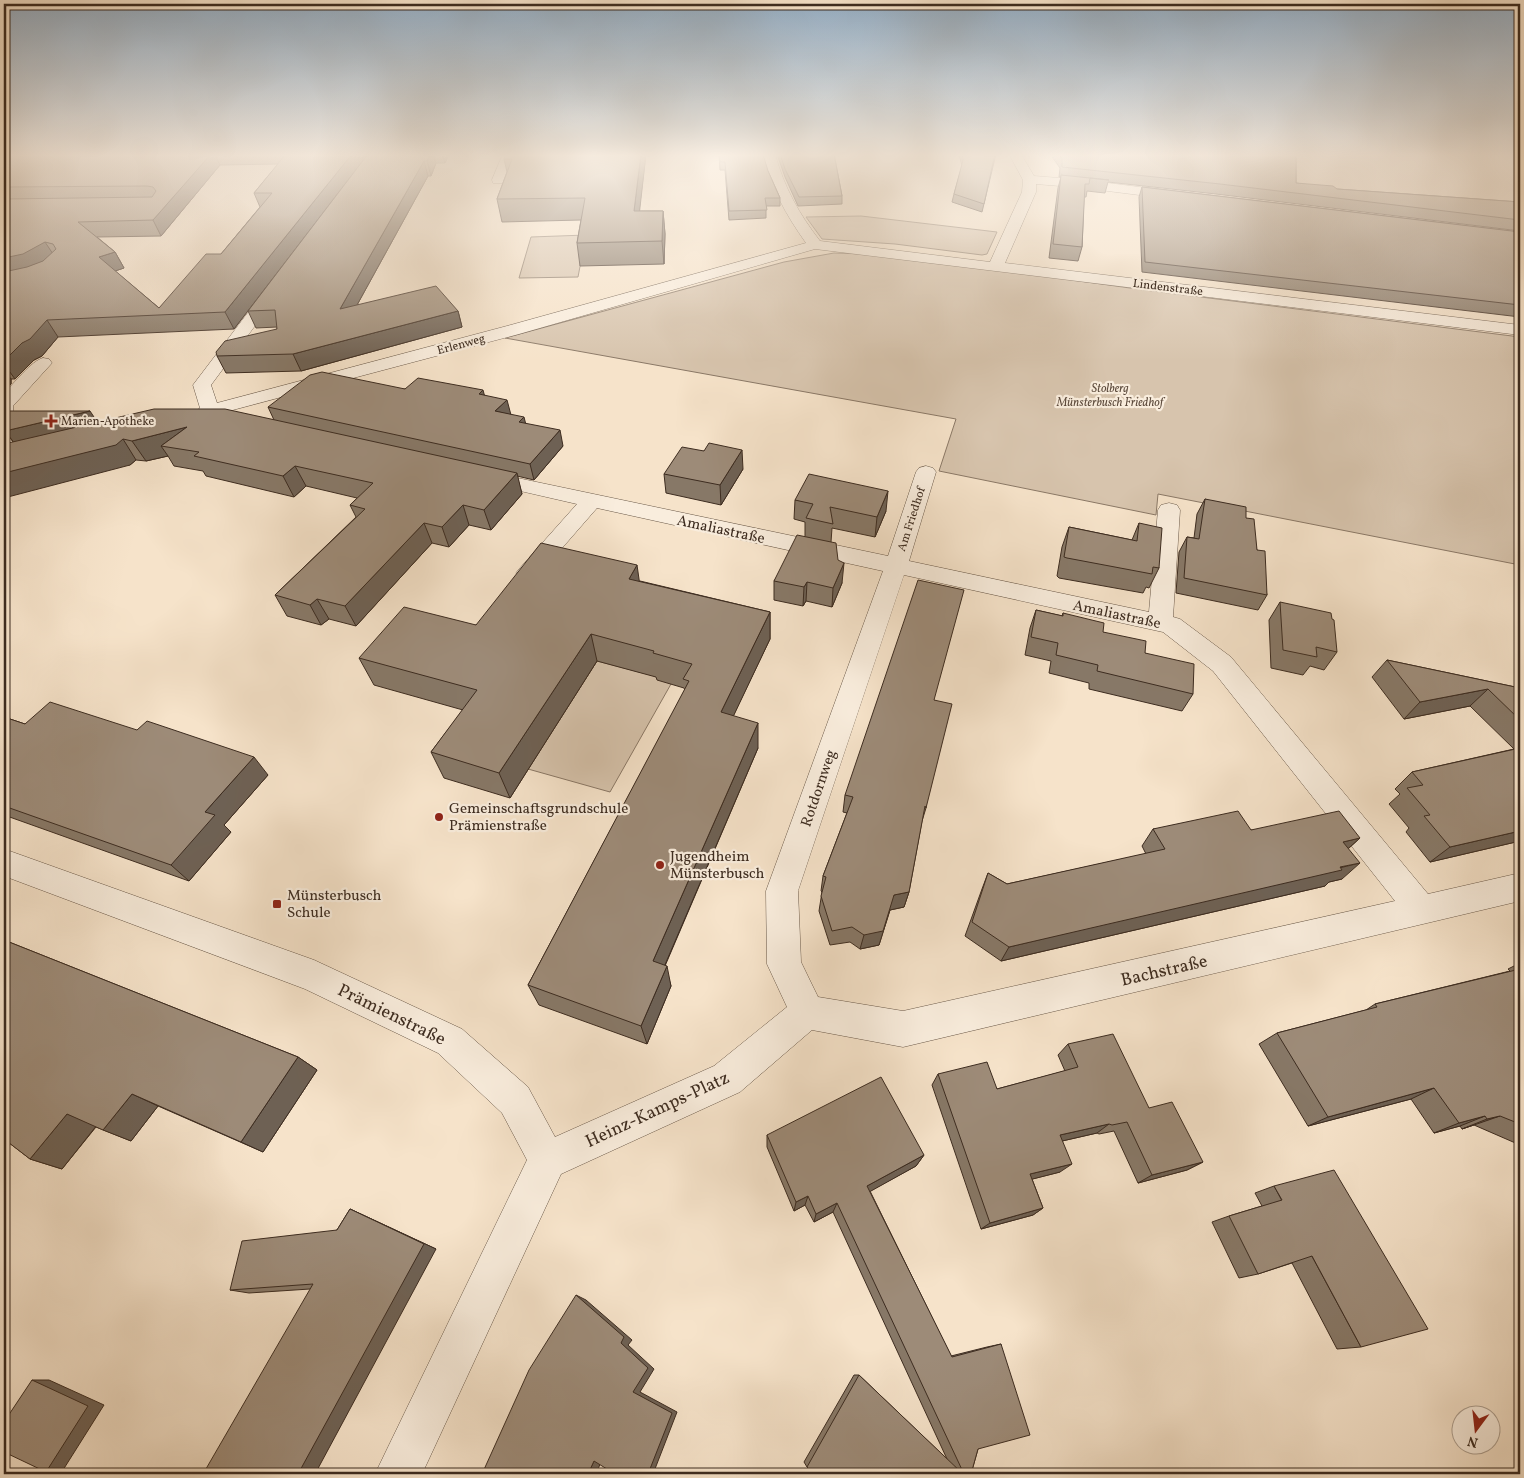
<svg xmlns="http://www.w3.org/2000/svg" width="1524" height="1478" font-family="Vollkorn,serif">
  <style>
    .green { fill: #d7c4ad; stroke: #8a7866 }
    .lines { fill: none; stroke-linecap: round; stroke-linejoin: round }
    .minor-casing { stroke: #6b5a4a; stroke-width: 1 }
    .minor { fill: #f9eddd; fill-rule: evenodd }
    .wall { fill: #877867; stroke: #3d2c20; fill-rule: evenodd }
    .shaded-wall { fill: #6e6154; stroke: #3d2c20 }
    .building { fill: #9d8b78; stroke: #3d2c20 }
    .poi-dot { fill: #8f2418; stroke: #f9eddd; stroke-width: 2 }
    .labels { text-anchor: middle; stroke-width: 4.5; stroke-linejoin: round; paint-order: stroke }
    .far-street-label { font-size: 12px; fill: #3d2c20; stroke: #f9eddd }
    .far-park-label { font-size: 12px; font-style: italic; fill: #5c4a3c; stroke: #f9eddd }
    .far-poi-label { font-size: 12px; fill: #3d2c20; stroke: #f9eddd; text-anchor: start }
    .street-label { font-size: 15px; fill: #3d2c20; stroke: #f9eddd }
    .poi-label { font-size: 15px; fill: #3d2c20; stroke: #f9eddd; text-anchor: start }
    .near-street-label { font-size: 18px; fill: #3d2c20; stroke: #f9eddd }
  </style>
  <rect width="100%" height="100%" fill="#f6e3ca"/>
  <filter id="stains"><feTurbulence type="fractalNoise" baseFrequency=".004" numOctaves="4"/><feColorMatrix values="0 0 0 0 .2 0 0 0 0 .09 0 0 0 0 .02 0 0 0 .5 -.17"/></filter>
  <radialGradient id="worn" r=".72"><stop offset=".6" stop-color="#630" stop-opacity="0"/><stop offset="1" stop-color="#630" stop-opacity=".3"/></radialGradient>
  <path class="green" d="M861,216L997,232L987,254L982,255L895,244L822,239L806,217Z
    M586,235L578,277L519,278L531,237Z
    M834,253L893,255L1137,289L1520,337V565L1158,494L1156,515L939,471L956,419L505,338L784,262Z
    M597,661L658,677L671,684L610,792L528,769Z"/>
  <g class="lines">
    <defs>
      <path id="minor" d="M503,154H518L513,158L503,183H493L492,180Z
        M763,154H775C784,187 799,214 820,241L990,262L1022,192L1023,180L1009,154H1021L1034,176L1084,180L1179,192L1186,196L1179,200L1084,188L1036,184V192L1005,263L1520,325V335L815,249L519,334L229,411L249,419L252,423L249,427C235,431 224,421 210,418C206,417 202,417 198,416L195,412L200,408L193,385L269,285H281L283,288L211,385L217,403L507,326L806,243C786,215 771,188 763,154Z
        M43,358L49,359L52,363L13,406L17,459L14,463L4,464V393C14,384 31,361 43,358Z
        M926,466L933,468L936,472L909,561L1149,612L1158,510L1161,505L1169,503L1177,505L1180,510L1173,617L1180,619L1231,657L1428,894L1520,873V901L903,1047L812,1030L740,1092L561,1174L422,1474H375L527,1160L502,1113L438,1053L305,989L4,876V849L314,960L462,1029L528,1087L555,1137L714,1066L787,1007L767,964L766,891L883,571L597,508L536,578L528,581L520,578L516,573L520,568L577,504L477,481L474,477L477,473L484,471L888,556L916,472L919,468ZM904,575L1163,632L1213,671L1395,901L903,1011L818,997L801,962L798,891Z"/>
    </defs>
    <use href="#minor" class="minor-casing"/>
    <use href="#minor" class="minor"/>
  </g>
  <path class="wall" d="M4,154H368L234,329L58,337L42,356L34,360L15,379H11V384L4,391ZM278,164L254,193L260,207L221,254L159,308L115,271L124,268L115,252L97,237L161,236L220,165Z
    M368,154H449L445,163H436L431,176H428L357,305L458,311L462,327L301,371L226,373L217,356L277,329V327L256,328L248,311Z
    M646,154L639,211H663L665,234L664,264L580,266L577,243L581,220L502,222L497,199L507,172L504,159Z
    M719,154L768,171L780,198V206H766V218L729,220L725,170H720Z
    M777,154H834L842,196V204L798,206L785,177Z
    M959,154H996L982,212L952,202L954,194L962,166Z
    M1050,154H1296V183L1337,189L1520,202V231L1216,194L1108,182L1105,193L1087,191L1086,197H1084L1082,247L1078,261L1049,258L1058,188L1061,177H1059L1060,168Z
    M1142,187L1520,232V317L1142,272L1139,197Z
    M405,389L484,395L510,414L563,446L534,480L517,476L522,494L491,530L469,525L449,547L432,543L356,626L329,619L321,625L287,616L275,595L356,517L350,505L357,498L306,486L294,497L206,476L203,471L174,466L168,456L146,461L136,460L130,465L13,442L5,431L97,422L274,420L268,407Z
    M704,451L743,469L721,505L666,493L664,474Z
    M1205,499L1246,518L1257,550L1267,595L1258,610L1176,593L1179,552L1187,537L1194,538L1197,514Z
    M795,500L886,511L875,537L832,528L831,542L842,583L832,607L806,601L803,606L774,600V581L805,536V522L794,519Z
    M1139,523L1159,568L1149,588L1146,587L1143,593L1059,578L1057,576L1062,547L1069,527L1132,540Z
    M640,581L770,612V639L733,716L758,748L665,966L671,986L647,1044L539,1005L528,985L685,690L684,688L657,680L656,677L597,661L510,798L444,778L431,752L463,710L374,685L359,658L476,625Z
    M1280,602L1337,652L1324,670L1310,666L1303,675L1271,668L1269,620Z
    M1036,610L1062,616L1063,613L1145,653L1193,694L1182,711L1089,689V683L1049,673L1051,661L1025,655L1030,628Z
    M1387,660L1520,688V841L1430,862L1406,832L1409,828L1389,804L1400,794L1395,789L1412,772L1514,749L1470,706L1404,719L1372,677Z
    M935,700L926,808L922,821L909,892L904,907L890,910L879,945L860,949L850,942L830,945L819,911L822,892L821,891L823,876L847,813L843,812L845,795Z
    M4,717L25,724L268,775L224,825L231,832L189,881L4,815Z
    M1153,829L1251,830L1360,838L1348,849L1342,879L1329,882L1325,886L1001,961L965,936L982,889L988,873L1007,884L1146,854L1142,846Z
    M4,940L298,1057L317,1070L263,1152L158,1106L131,1141L96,1127L62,1169L30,1159L8,1142Z
    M1520,963V1083H1519L1520,1084V1145L1474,1125L1462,1129L1460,1126L1434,1133L1411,1099L1308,1126L1259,1044L1277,1033L1366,1010L1375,1004L1510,971L1508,969Z
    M1068,1044L1149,1108L1203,1162L1187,1170L1138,1183L1114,1131L1099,1134L1097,1133L1062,1141L1060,1172L1032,1179L1043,1208L1033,1215L981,1229L932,1085L938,1074L997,1089L1065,1071L1058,1055Z
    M767,1135L924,1155L916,1166L870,1191L951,1356L987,1347L1001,1344L978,1449L971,1474L807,1467L804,1462L854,1375H859L947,1459L833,1212L814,1222L805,1205L794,1211L767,1147Z
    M1274,1186L1361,1347L1337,1349L1292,1263L1258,1274L1239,1278L1212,1222L1229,1216L1262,1206L1255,1193Z
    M350,1209L436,1249L310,1289L249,1293L230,1290L337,1230Z"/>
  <path class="shaded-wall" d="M211,154H215L220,165L161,236L153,220Z
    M352,154H368L234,329L225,312Z
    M430,154H433L436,163L431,176L427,161Z
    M442,154H449L445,163Z
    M641,154H646L637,234L634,211Z
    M424,161L428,176L346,325L340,309Z
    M663,211L665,234L664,264L662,241Z
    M45,242L55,257L4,276V258Z
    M115,252L124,268L109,273L99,257Z
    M458,311L462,327L301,371L293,354Z
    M47,320L58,337L42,356L34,360L15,379L4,364V361L22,343Z
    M4,370L11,379V384L4,391Z
    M483,390L487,405L479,394Z
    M507,400L511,415L495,411Z
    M90,411L102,429L19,449L5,431Z
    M524,417L528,433L519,422Z
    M187,427L161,446L168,456L146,461L132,441Z
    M560,430L563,446L534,480L530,464Z
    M123,439L136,460L130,465L4,498V473Z
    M742,450L743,469L721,505L720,485Z
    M295,466L306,486L294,497L283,476Z
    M517,473L522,494L491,530L484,510Z
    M888,491L886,511L875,537L877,517Z
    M463,505L469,525L449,547L442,527Z
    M424,523L432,543L356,626L345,606Z
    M844,563L842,583L832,607L833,588Z
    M637,565L641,593L629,579Z
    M807,582L806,601L803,606L804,587Z
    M317,599L329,619L321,625L310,605Z
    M770,612V639L723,738L721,712Z
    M591,634L597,661L510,798L499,773Z
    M1488,689L1470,706L1404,719L1420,702Z
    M758,723V748L658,981L653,961Z
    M254,757L268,775L224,825L231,832L189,881L171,865L205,812Z
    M1520,831V841L1430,862L1450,847Z
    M1360,838L1342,854L1343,842Z
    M1360,863L1342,879L1329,882L1325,886L1001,961L1009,947Z
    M909,892L904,907L890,910L879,945L860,949L864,935L894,895Z
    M667,966L671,986L647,1044L641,1026Z
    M298,1057L317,1070L263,1152L241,1142Z
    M1434,1088L1411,1099L1308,1126L1328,1117Z
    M132,1094L158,1106L131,1141L103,1130Z
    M67,1114L97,1125L62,1169L30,1159Z
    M1485,1116L1460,1126L1434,1133L1459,1123Z
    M1500,1116L1474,1125L1462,1129L1487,1119Z
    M1109,1124L1097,1133L1049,1144L1060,1135Z
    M4,1130L15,1134L4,1147Z
    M924,1155L916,1166L862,1196L867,1186Z
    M1203,1162L1187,1170L1138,1183L1152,1175Z
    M1072,1164L1060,1172L1021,1182L1030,1174Z
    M808,1196L805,1205L794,1211L796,1202Z
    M837,1203L833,1212L814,1222L816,1214Z
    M1043,1208L1033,1215L981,1229L990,1223Z
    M350,1209L436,1249L315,1474H298Z
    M576,1295L586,1300L632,1340L628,1345L654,1369L640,1392L677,1412L653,1474H648L633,1392L621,1343Z
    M32,1380H49L104,1405L63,1470L46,1472Z
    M603,1457L596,1474H588L594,1461Z"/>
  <path class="building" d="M4,154H211L153,220L78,222L115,252L99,257L159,308L206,254H221L272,193H254L286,154H352L225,312L47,320L30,339L22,343L4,361V272L27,267L43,261L56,249L53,244L45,242L23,254L4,258V199L152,197L156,191L153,187L147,186L4,187Z
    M368,154H430L427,161H424L340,309L436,286L458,311L293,354L217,356L216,352L225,341L277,329L275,310L248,311Z
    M506,154H641L634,211H663L662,241L577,243L585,198L497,199L512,159H504Z
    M719,154H763L768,171L780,198H765L767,210L729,211L725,162H720Z
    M780,154H834L842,196L799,197L785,169Z
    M962,154H995L984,204L954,194L963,160Z
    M1059,154H1296V183L1333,186L1337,189L1520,202V220L1220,184L1062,167V159Z
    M1061,175L1109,180L1090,178L1089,184H1085L1082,247L1053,244Z
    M1142,187L1520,232V305L1145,262Z
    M322,372L405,389L418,378L483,390L479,394L507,400L495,411L524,417L519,422L560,430L530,464L268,407L310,375Z
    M154,409H225L517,473L484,510L463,505L442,527L424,523L345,606L317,599L310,605L275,595L365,509L350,505L373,483L295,466L283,476L194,456L199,452L161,446L187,427L132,441L123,439L116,445L4,473V444Z
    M4,411H90L5,431Z
    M709,443L742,450L720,485L664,474L682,447L704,451Z
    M809,474L888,491L877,517L830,507L833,524L806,518L813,504L795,500Z
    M1205,499L1246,507V518L1254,519L1257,550L1265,551L1267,595L1184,578L1187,537L1199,539Z
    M1139,523L1162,528L1159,568L1153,567L1152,574L1067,558L1064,557L1069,527L1137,541Z
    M797,535L836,543L838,560L844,563L833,588L807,582L804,587L774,581Z
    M541,543L637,565L629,579L770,612L721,712L758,723L653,961L667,966L641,1026L528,985L689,681L683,679L692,664L653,653L654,651L591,634L499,773L431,752L477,690L359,658L404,607L476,625Z
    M918,580L964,590L934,700L952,704L926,808L925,806L909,892L894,895L883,931L864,935L852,927L832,931L821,896L826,877L823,876L853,797L845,795Z
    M1280,602L1331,613L1332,619L1334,620L1337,652L1316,647L1317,657L1283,650Z
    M1036,610L1063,616V613L1104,623L1103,632L1146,641L1145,653L1194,664L1193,694L1097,671L1098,665L1056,655L1058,643L1031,637Z
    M1387,660L1520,688V720L1488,689L1420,702Z
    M50,702L137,730L147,721L254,757L205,812L215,815L171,865L4,806V717L25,724Z
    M1520,748V831L1450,847L1424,816L1430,815L1407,788L1423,785L1412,772Z
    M1238,811L1251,830L1339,811L1360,838L1343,842L1360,863L1340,867L1342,870L1009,947L972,922L988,873L1007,884L1165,849L1153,829Z
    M4,940L298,1057L241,1142L132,1094L103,1130L67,1114L30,1159L4,1139Z
    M1520,969V1079L1517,1080L1520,1084V1124L1500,1116L1487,1119L1485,1116L1459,1123L1434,1088L1328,1117L1277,1033L1377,1007L1375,1004Z
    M1113,1034L1149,1108L1172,1102L1203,1162L1152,1175L1127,1122L1112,1125L1109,1124L1060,1135L1072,1164L1030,1174L1043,1208L990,1223L938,1074L987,1062L997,1089L1078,1067L1068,1044Z
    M881,1077L924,1155L867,1186L952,1357L1001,1344L1030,1435L978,1449L971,1474H964L837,1203L816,1214L808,1196L796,1202L767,1135Z
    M1334,1170L1428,1329L1361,1347L1312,1256L1258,1274L1229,1216L1282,1200L1274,1186Z
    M350,1209L424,1244L298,1474H203L313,1284L230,1290L242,1241L337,1230Z
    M576,1295L624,1337L621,1343L648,1368L633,1392L672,1413L648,1474H615L594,1461L588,1474H482L529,1370Z
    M859,1375L963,1474H814L807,1467Z
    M32,1380L88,1406L46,1472L4,1452V1422Z"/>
  <linearGradient id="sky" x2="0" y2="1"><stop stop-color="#94aec5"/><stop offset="0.43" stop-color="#fbf2e7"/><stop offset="1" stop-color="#fbf2e7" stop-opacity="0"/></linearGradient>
  <rect width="1524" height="361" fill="url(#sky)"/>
  <g class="poi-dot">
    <path d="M48.5 413.5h5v5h5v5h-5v5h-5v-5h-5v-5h5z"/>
    <circle cx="439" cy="817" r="5"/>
    <circle cx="660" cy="865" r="5"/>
    <rect x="272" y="899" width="10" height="10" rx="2.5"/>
  </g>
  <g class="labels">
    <g class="far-street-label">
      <text transform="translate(1168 287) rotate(7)" y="4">Lindenstraße</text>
      <text transform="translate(461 344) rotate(-15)" y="4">Erlenweg</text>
      <text transform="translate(911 519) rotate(-72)" y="4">Am Friedhof</text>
    </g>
    <g class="far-park-label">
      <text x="1110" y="392">Stolberg<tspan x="1110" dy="14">Münsterbusch Friedhof</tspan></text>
    </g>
    <g class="far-poi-label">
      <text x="61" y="425">Marien-Apotheke</text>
    </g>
    <g class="street-label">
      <text transform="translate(721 529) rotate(12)" y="5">Amaliastraße</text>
      <text transform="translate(1117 614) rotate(12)" y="5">Amaliastraße</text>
      <text transform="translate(818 788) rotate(-71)" y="5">Rotdornweg</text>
    </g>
    <g class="poi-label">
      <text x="449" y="813">Gemeinschaftsgrundschule<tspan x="449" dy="17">Prämienstraße</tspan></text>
      <text x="670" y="861">Jugendheim<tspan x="670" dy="17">Münsterbusch</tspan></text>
      <text x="287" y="900">Münsterbusch<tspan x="287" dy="17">Schule</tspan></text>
    </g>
    <g class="near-street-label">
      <text transform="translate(1164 970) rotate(-13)" y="6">Bachstraße</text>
      <text transform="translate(392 1014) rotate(26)" y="6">Prämienstraße</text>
      <text transform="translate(657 1109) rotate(-25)" y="6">Heinz-Kamps-Platz</text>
    </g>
  </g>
  <rect width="1524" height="1478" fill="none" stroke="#f6e3ca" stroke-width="20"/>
  <rect x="5" y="5" width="1514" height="1468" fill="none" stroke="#3d2c20" stroke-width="2.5"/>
  <rect x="10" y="10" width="1504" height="1458" fill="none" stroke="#3d2c20"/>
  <g transform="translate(1476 1430) rotate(195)"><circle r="24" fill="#f9eddd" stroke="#aea091"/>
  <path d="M0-4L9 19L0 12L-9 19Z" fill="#8f2418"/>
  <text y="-8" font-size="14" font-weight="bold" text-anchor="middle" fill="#3d2c20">N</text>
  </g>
  <rect width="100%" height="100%" filter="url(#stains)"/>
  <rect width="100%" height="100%" fill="url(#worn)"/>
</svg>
